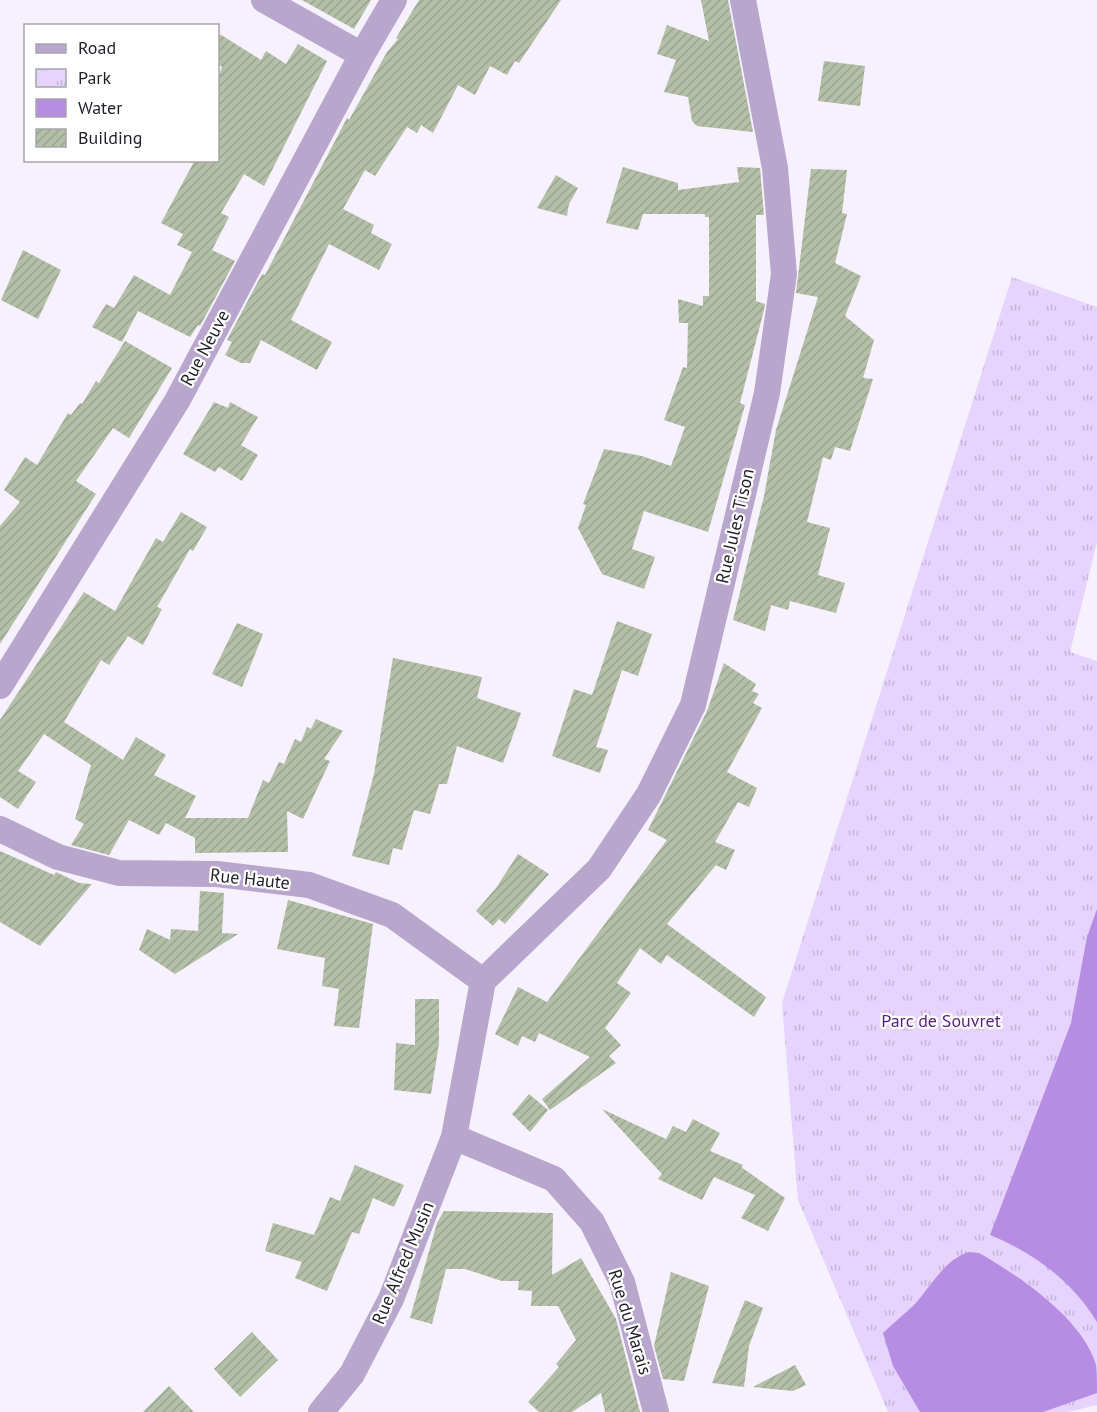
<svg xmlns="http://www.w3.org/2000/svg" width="1097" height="1412" font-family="'PT Sans',sans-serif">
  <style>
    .park { fill: url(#park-tufts) }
    .water { fill: #b68de2 }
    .building { fill: url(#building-hatch) }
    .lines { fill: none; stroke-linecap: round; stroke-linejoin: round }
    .minor { stroke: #b8a6cd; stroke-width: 26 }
    .labels { text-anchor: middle; stroke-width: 4.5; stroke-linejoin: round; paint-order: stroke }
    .street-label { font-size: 18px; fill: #221e27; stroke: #fff }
    .park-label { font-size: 18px; fill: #551d80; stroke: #fff }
  </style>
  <defs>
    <pattern id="park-tufts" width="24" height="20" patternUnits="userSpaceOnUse" patternTransform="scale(1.5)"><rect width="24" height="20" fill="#e6d3fe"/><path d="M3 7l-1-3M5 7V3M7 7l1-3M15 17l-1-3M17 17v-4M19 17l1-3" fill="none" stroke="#c5b5da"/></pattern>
    <pattern id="building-hatch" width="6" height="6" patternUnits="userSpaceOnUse" patternTransform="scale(1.5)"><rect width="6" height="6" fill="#b3bfa7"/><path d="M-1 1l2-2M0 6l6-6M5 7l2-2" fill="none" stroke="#9aa490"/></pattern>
  </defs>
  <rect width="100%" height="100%" fill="#f6f0ff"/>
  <path class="park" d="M1012,277L1097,307V542L1070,652L1097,661V1405L1068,1412H888L798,1200L782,1003Z"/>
  <path class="water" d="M1097,909V1322C1072,1281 1034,1253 990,1235L1071,1023L1087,937Z
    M969,1252L979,1253C1018,1275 1083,1319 1096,1365C1097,1373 1097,1384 1097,1393L1043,1412H920L893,1366L883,1333C893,1323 905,1314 915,1304C931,1286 945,1259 969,1252Z"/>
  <path class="building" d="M302,0H371L354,29Z
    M419,0H561L519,63L515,61L507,75L490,66L475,95L458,85L433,133L421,125L417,133L407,127L375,176L365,170L343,209L374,225L371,233L392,244L379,270L329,244L291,320L332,342L317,370L261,340L250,363H241L225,355L232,342L227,340L262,274L265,275L347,118L349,120L387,52L398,39L396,38Z
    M701,0H728L753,132L697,126L692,121L688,97L664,92L676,60L657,54L667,25L709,41Z
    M218,33L261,60L266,51L286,64L298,44L327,61L264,186L244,174L221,213L229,217L212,250L235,261L200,326L198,325L190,337L138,311L122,342L92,327L106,304L114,308L134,275L170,295L192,252L177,245L183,234L161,223L195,160H218V78L222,67L218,64Z
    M824,61L865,66L860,106L818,101Z
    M623,167L678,183V190L739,182L737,167L760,168L764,215H756V301L765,304L764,310L740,403L745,405L708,532L644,511L632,549L655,557L644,589L602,574L578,528L586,505L583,504L604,449L642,456L671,466L685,427L664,420L683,367L687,368L688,323H679L678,299L703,306V296H709V217H705V214H643L638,230L606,223Z
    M811,169L847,170L842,213L847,214L835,263L861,276L845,316L874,340L863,378L873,379L850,451L835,447L831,460L823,457L807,522L830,528L818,575L845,583L836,613L790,601L788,610L771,605L765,631L733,620L764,496L776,430L818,297L796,293Z
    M556,175L578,188L569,204L567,216L537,208Z
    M23,250L61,270L38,319L1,300Z
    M125,341L172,368L129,438L113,428L76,481L96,494L0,644V526L20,502L4,490L25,457L37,465L68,413L71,415L80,403L82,404L96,381L99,383Z
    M214,402L228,408L230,402L258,417L241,445L258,455L242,481L219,467L215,472L183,454Z
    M181,512L207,527L193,551L190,549L157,607L162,609L143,645L128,636L109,665L101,660L64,722L123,760L136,737L166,755L154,775L196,796L185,818H248L263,780L269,783L279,762L284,764L295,739L301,742L307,727L311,729L316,719L343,731L324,759L330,761L303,819L287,811L288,852L195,853V838L166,823L159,835L129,820L109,855L71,845L84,824L75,819L91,765L44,734L18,771L36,782L18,809L0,797V720L84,592L115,611L156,538L163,542Z
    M617,621L652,634L638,676L622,670L596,747L608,750L600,773L552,756L574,689L592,695Z
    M237,623L263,634L242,687L212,674Z
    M393,658L482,677L477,698L521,713L503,763L457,746L447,784H439L430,814L414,810L402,850L393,848L389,865L352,856L374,774Z
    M724,663L756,684L752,691L759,694L753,703L762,708L727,772L757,788L749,807L738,802L715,842L735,850L726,870L716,865L667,924L766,997L754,1017L667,955L661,964L640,948L617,983L631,993L605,1028L621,1045L609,1056L616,1063L550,1110L542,1099L590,1057L539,1033L535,1042L522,1036L518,1046L495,1034L518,987L547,1002L667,840L648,830L707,711Z
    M0,851L54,875L56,872L79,883L92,884L40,946L0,922Z
    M518,854L549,874L505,924L499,919L493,926L476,911L496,888Z
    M200,891L224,893L222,933L238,934L175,974L139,950L147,929L170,940L171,929L198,931Z
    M288,900L373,924L359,1028L334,1026L339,989L322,986L325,958L277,949Z
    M415,999H439V1043L431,1094L394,1090L396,1043L415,1045Z
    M529,1094L548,1110L530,1132L512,1114Z
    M602,1109L666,1139L673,1126L686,1132L693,1119L720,1133L710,1151L743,1165L741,1167L785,1198L768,1231L741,1218L755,1195L714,1177L702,1200L658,1179L662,1174Z
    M355,1165L404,1185L394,1207L373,1198L359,1234L352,1232L327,1291L295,1278L302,1262L265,1251L273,1223L314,1235L330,1197L340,1201Z
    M444,1211L553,1213L552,1275L581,1258L616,1319L640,1412H605L601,1393L572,1412H539L528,1402L559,1367L556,1364L576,1340L558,1306H531L532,1291L518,1290L519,1281H502L465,1269H446L432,1324L410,1318L437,1223Z
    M671,1272L709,1286L684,1381L663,1379L654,1346Z
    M745,1300L763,1308L749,1346L744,1387L712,1383Z
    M252,1332L278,1360L240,1397L214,1369Z
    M795,1365L806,1385L793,1391L753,1387Z
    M169,1386L194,1412H143Z"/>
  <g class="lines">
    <path class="minor" d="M264,0L362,55
      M0,686L177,401L362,55L394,0
      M0,829L58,857L119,873L217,874L309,885L392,915L483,981
      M483,981L599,869L649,794L693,705L767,393L784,274L775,168L743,0
      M454,1137L554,1179L592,1222L622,1282L656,1412
      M321,1412L352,1374L391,1299L454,1137L483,981"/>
  </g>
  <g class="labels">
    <g class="street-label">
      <text transform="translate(205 348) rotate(-62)" y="6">Rue Neuve</text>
      <text transform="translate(735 526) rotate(-77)" y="6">Rue Jules Tison</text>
      <text transform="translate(250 879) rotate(6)" y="6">Rue Haute</text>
      <text transform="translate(403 1263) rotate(-67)" y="6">Rue Alfred Musin</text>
      <text transform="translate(630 1322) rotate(73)" y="6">Rue du Marais</text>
    </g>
    <g class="park-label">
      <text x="941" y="1027">Parc de Souvret</text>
    </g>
  </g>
  <rect x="24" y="24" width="195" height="138" fill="#ffffff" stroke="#a7a5a9" stroke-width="1.5"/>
  <rect x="36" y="44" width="30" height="9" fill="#b8a6cd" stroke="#a7a5a9" stroke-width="1.5"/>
  <text x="78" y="54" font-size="18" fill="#221e27">Road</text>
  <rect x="36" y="69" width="30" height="18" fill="url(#park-tufts)" stroke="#a7a5a9" stroke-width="1.5"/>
  <text x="78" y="84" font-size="18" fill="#221e27">Park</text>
  <rect x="36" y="99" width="30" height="18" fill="#b68de2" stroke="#a7a5a9" stroke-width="1.5"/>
  <text x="78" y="114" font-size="18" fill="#221e27">Water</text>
  <rect x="36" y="129" width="30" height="18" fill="url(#building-hatch)" stroke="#a7a5a9" stroke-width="1.5"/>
  <text x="78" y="144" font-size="18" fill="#221e27">Building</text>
</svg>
